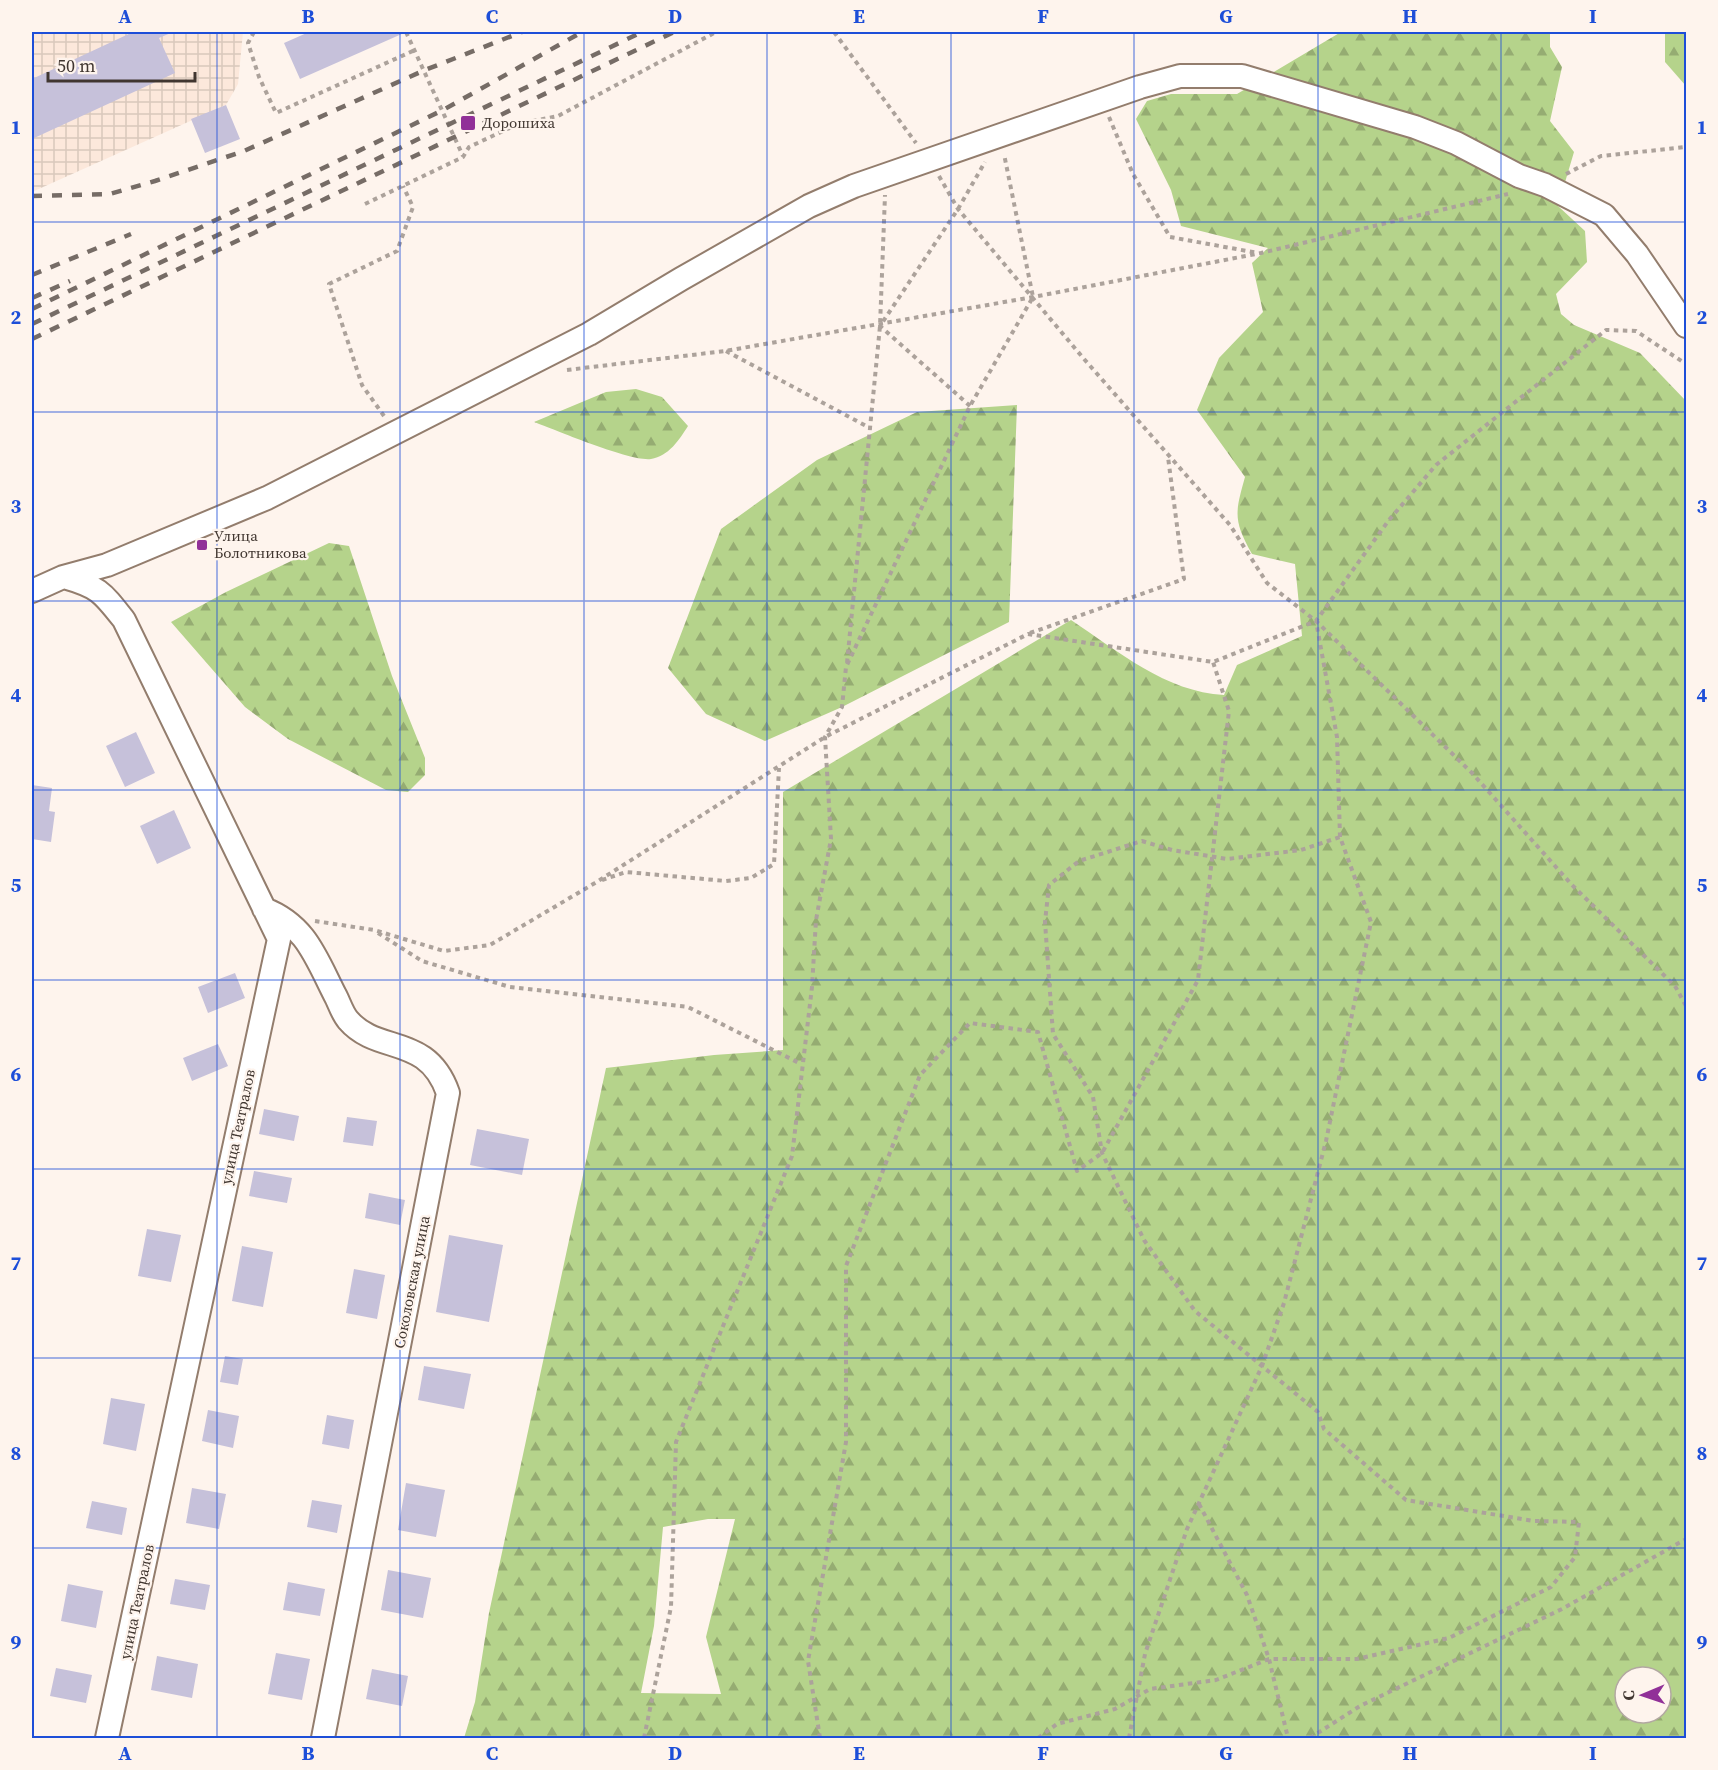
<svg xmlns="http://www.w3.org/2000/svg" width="1718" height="1770" font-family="'Source Serif 4',serif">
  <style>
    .industrial { fill: url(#industrial-grid) }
    .forest { fill: url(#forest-firs); fill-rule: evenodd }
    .building { fill: #c6c1da }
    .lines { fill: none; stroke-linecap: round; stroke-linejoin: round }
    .minor-casing { stroke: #937d6d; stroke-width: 26 }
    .path { stroke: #aca29b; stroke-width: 4; stroke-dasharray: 4.5 4.5; stroke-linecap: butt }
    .minor { stroke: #fff; stroke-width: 22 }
    .rail { stroke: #766c66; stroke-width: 4.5; stroke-dasharray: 10 10; stroke-linecap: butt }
    .grid { fill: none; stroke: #1d4ed8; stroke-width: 1.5; stroke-opacity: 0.55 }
    .poi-dot { fill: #913098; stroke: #fef4ed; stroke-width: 2 }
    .labels { text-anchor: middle; stroke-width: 4.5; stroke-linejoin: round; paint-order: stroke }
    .poi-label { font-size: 15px; fill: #403630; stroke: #fef4ed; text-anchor: start }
    .street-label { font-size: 15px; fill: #403630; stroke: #fef4ed }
    .neatline { fill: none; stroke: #1d4ed8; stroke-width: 2 }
    .grid-label { font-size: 20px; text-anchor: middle; font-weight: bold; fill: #1d4ed8 }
  </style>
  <defs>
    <pattern id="industrial-grid" width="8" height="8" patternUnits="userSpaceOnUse" patternTransform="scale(1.5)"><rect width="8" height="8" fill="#fce8db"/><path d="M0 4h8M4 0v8" fill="none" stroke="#d9c8bc"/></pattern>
    <pattern id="forest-firs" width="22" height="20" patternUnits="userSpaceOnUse" patternTransform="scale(1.5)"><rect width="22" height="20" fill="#b5d38b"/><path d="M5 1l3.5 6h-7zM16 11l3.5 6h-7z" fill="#95ac72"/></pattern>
  </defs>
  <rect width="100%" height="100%" fill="#fef4ed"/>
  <path class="industrial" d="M32,32H243L238,84L226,105L32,192Z"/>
  <path class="forest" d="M1341,32H1550V47L1562,67L1550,121L1574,152L1558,206L1585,231L1587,262L1556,294L1561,314L1574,325L1640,353L1686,401V1738H464L475,1702L489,1613L606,1068L714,1055L783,1050V792L1071,620C1118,651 1166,692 1224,695L1237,665L1302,636L1295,564L1252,554C1233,520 1235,513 1245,477L1197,410L1219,358L1263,312L1252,263L1268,248L1181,226L1171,190L1136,119L1147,101L1171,94H1237ZM708,1519H735L706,1637L721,1694L641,1693L654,1626L663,1527ZM1625,1677H1661V1713H1625Z
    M1665,32H1686V86L1665,62Z
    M636,389L662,397L688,426C679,440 669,456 651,459C631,462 556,430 534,422L606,392Z
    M1017,405L1009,622L842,707L765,741L706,714L668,668L721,529L817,460L917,412Z
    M329,543L349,546L392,676L425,758V775L408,792L386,790L288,739L245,707L171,622L226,592Z"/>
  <path class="building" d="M133,32H173L159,38L175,73L32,139V79Z
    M309,32H403L404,33L300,79L284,43Z
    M226,105L240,139L205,153L191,119Z
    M136,732L155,773L125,787L106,746Z
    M32,785L52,788L49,811L55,812L51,842L32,839Z
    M174,810L191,848L157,864L140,826Z
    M235,973L245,998L208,1013L198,987Z
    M218,1044L228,1066L192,1081L183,1058Z
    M264,1109L299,1116L294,1141L259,1134Z
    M347,1117L377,1121L373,1146L343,1142Z
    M477,1129L529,1139L522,1175L470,1165Z
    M254,1171L292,1178L287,1203L249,1196Z
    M369,1193L405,1200L400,1225L365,1218Z
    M147,1229L181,1235L171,1282L138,1276Z
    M449,1235L503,1245L489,1322L436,1312Z
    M242,1246L273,1252L263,1307L232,1301Z
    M354,1269L385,1275L377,1319L346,1313Z
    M225,1356L243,1359L238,1385L220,1382Z
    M424,1366L471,1374L464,1409L418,1400Z
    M111,1398L145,1404L136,1451L103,1444Z
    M208,1410L239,1416L233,1448L202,1441Z
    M327,1415L354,1420L349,1449L322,1444Z
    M406,1483L445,1490L436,1537L398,1530Z
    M192,1488L226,1494L219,1529L186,1523Z
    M312,1500L342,1505L337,1533L307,1527Z
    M92,1501L127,1508L122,1535L86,1528Z
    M388,1570L431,1578L423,1618L381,1610Z
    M175,1579L210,1585L205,1610L170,1604Z
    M288,1582L325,1589L320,1616L283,1610Z
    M68,1584L103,1591L96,1628L61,1621Z
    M276,1653L310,1659L302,1700L268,1694Z
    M157,1656L198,1664L192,1698L151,1690Z
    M56,1668L92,1675L86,1703L50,1696Z
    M372,1669L408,1676L402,1706L366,1699Z"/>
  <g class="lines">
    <defs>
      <path id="minor" d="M64,577C99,587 102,592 124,620L279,939L107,1738
        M32,591L63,577L107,565L267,498L589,334L681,279L809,206L854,186L1140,87L1180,76H1242L1415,127L1456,143L1519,176L1545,185L1604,215L1637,254L1686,326
        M264,909C306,925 316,958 335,995C339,1002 342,1013 348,1020C378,1055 427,1033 448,1093L323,1738"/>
    </defs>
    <use href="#minor" class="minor-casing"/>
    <path class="path" d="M254,32L248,43L259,77L276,113L415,50
      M406,32L463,156
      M834,32L916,143
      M1109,117L1133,174L1170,237L1258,253
      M1566,174L1601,156L1686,147
      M939,176L958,209L1084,359L1230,525L1267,583L1316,621L1472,773L1572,885L1675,986L1686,1006
      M365,204L463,157L469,147L518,124L558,116L716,32
      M726,351L870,428
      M567,370L725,351L1033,297L1261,253L1508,194
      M970,406L880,326L958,209L985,162
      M384,416L362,385L329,284L397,251L413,207L403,186
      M1030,633L1184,579L1168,457
      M847,663L880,326L885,195
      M602,880L626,872L726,881L751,878L774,864L779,768
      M315,921L374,930L444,951L490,945L595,883L825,737L1028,634L1213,662L1316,621L1389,520L1436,465L1606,330L1636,331L1686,364
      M378,933L422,961L510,987L688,1007L801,1064
      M1199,1504L1247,1595L1269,1659L1288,1738
      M644,1738L671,1607L676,1442L792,1156L812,987L816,920L831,839L825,737L842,707L846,667L970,406L1033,297L1004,154
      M820,1738L808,1661L846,1442V1266L920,1075L970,1023L1038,1032L1077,1171L1102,1153L1198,980L1229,711L1213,662
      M1038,1738L1057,1724L1115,1709L1150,1689L1216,1680L1269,1659H1357L1449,1638L1551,1587L1575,1557L1579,1522L1534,1521L1406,1500L1324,1429L1318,1412L1195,1311L1144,1240L1102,1153L1093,1097L1053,1034L1045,922L1049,885L1079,861L1142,841L1172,850L1227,859L1301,850L1340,837
      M1129,1738L1145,1654L1187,1529L1262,1366L1284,1303L1326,1141L1371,922L1340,837L1337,737L1316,621
      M1310,1738L1360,1706L1562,1609L1686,1539"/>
    <use href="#minor" class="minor"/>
    <path class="rail" d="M32,196L110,194L155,181L244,151L425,70L522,32
      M32,275L131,234
      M32,298L70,281
      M32,309L443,110L582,32
      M32,324L642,32
      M32,339L674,32"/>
  </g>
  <path class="grid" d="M217,32V1738M400,32V1738M584,32V1738M767,32V1738M951,32V1738M1134,32V1738M1318,32V1738M1501,32V1738M32,222H1686M32,412H1686M32,601H1686M32,790H1686M32,980H1686M32,1169H1686M32,1358H1686M32,1548H1686"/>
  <g class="poi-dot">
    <rect x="460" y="115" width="16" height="16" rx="3"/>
    <rect x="196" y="539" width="12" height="12" rx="3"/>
  </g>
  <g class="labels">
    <g class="poi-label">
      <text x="482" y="128">Дорошиха</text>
      <text x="214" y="541">Улица<tspan x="214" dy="17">Болотникова</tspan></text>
    </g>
    <g class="street-label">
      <text transform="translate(238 1127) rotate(-78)" y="5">улица Театралов</text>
      <text transform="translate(412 1282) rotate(-79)" y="5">Соколовская улица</text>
      <text transform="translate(137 1602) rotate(-78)" y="5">улица Театралов</text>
    </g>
  </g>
  <rect width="1718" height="1770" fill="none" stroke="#fef4ed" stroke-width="66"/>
  <g transform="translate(1643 1695) rotate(268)"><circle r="28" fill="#fef4ed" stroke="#b2a8a1" stroke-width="1.5"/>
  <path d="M0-4.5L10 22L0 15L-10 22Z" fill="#913098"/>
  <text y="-9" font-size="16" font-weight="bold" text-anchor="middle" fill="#403630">С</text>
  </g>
  <path d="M48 72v9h147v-9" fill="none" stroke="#403630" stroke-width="3"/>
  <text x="57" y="72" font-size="18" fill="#403630" stroke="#fef4ed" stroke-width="4.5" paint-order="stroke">50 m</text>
  <rect x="33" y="33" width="1652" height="1704" class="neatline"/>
  <g class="grid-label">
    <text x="125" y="23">A</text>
    <text x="308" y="23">B</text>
    <text x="492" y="23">C</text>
    <text x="675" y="23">D</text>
    <text x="859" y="23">E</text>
    <text x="1043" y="23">F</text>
    <text x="1226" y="23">G</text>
    <text x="1410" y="23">H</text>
    <text x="1593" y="23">I</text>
    <text x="16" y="134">1</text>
    <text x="1702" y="134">1</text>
    <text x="16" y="324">2</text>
    <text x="1702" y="324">2</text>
    <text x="16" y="513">3</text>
    <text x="1702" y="513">3</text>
    <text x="16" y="702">4</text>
    <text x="1702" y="702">4</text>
    <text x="16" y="892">5</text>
    <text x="1702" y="892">5</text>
    <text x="16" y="1081">6</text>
    <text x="1702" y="1081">6</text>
    <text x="16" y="1270">7</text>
    <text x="1702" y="1270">7</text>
    <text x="16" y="1460">8</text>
    <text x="1702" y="1460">8</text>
    <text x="16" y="1649">9</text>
    <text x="1702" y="1649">9</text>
    <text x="125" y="1760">A</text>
    <text x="308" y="1760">B</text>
    <text x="492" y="1760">C</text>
    <text x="675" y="1760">D</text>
    <text x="859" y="1760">E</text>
    <text x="1043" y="1760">F</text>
    <text x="1226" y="1760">G</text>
    <text x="1410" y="1760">H</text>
    <text x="1593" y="1760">I</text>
  </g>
</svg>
